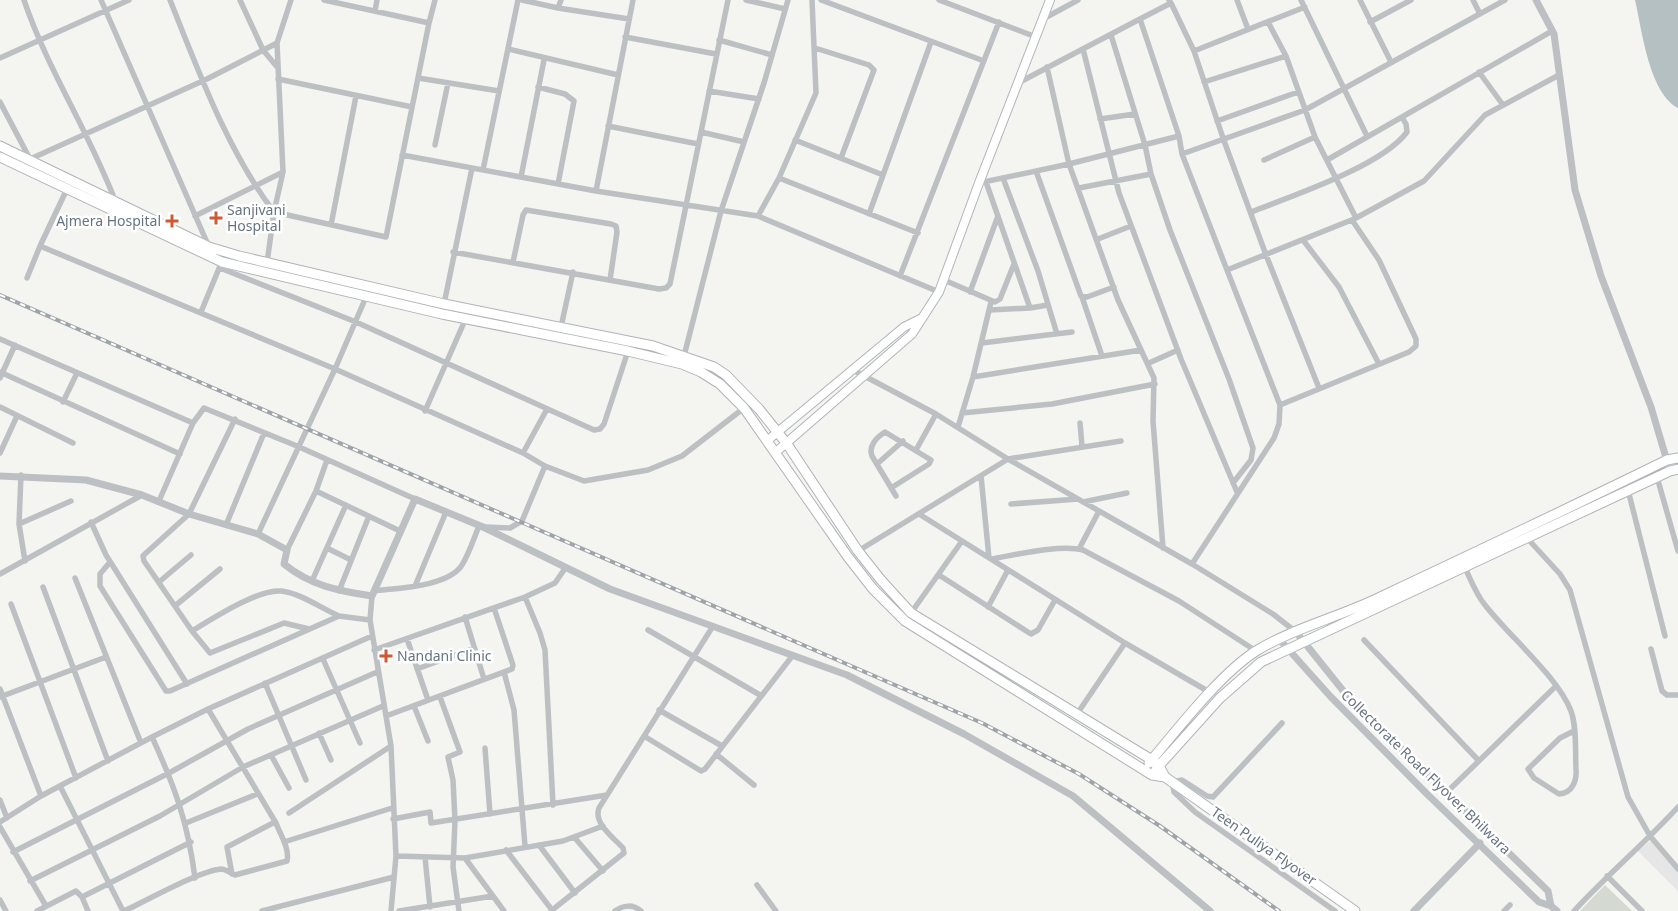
<svg xmlns="http://www.w3.org/2000/svg" width="1678" height="911" font-family="'Noto Sans',sans-serif">
  <style>
    .built { fill: #e5e6e5 }
    .green { fill: #d4d9d1 }
    .water { fill: #b5c0c3 }
    .lines { fill: none; stroke-linecap: round; stroke-linejoin: round }
    .secondary-casing { stroke: #b1b5b9; stroke-width: 10 }
    .primary-casing { stroke: #b0b4b7; stroke-width: 11 }
    .minor { stroke: #bcc0c3; stroke-width: 5.5 }
    .tertiary { stroke: #bcc0c3; stroke-width: 7 }
    .secondary { stroke: #fff; stroke-width: 8 }
    .primary { stroke: #fff; stroke-width: 9 }
    .rail-casing { stroke: #9ea4a8; stroke-width: 4 }
    .rail { stroke: #fff; stroke-width: 2; stroke-dasharray: 5.5; stroke-linecap: butt }
    .poi-dot { fill: #d05935; stroke: #fff; stroke-width: 2 }
    .labels { text-anchor: middle; stroke-width: 5; stroke-linejoin: round; paint-order: stroke }
    .poi-label { font-size: 14px; fill: #66747f; stroke: #fff; text-anchor: start }
    .street-label { font-size: 14px; fill: #66747f; stroke: #fff }
  </style>
  <rect width="100%" height="100%" fill="#f4f4f1"/>
  <path class="built" d="M1654,838L1678,864V891L1638,851Z"/>
  <path class="green" d="M1605,885L1632,911H1580Z"/>
  <path class="water" d="M1635,0H1678V108C1649,93 1642,30 1635,0Z"/>
  <g class="lines">
    <defs>
      <path id="secondary" d="M768,440L904,327L922,318
        M776,452L912,334L939,292L979,183L1050,0"/>
      <path id="primary" d="M0,146L209,247L239,256L444,304L653,346L714,367L726,375L759,409L787,444L858,551L881,580L911,613L1152,760L1159,766L1165,777L1355,911
        M0,157L222,262L442,314L628,351L682,364L701,372L720,384L744,408L848,557L873,589L905,621L1152,775L1165,777
        M1149,763C1177,730 1220,674 1256,651C1292,629 1335,618 1374,600C1472,554 1569,508 1667,460L1678,458
        M1156,769L1220,698L1261,662L1670,471L1678,469"/>
    </defs>
    <use href="#secondary" class="secondary-casing"/>
    <use href="#primary" class="primary-casing"/>
    <path class="minor" d="M24,0C48,71 90,133 116,203
      M101,0L209,247
      M170,0C199,72 227,150 274,212
      M240,0L263,50L278,68
      M522,0L558,8L561,0
      M746,0L785,9
      M821,0L984,61
      M939,0L1036,37
      M1237,0L1248,29
      M1301,0L1367,136
      M1360,0L1391,62
      M1473,0L1480,14
      M1171,3L1194,51L1223,138L1266,255L1319,388
      M558,8L629,19
      M375,11L377,0
      M1043,19L1078,0
      M1140,19L1171,3L1169,0
      M1268,22L1286,56L1315,137L1356,218L1424,181L1485,115L1559,75
      M1370,22L1411,0
      M429,23L435,0
      M1111,35L1145,145L1151,174L1170,230L1229,379L1253,448L1251,460L1233,483
      M625,37L716,54
      M719,40L772,55
      M277,43L291,0
      M815,48L869,65L874,70L841,158
      M508,49L618,75
      M1083,49L1119,193L1181,359L1237,492
      M1194,51L1305,7
      M0,58L129,0
      M1047,67L1069,164L1118,300L1154,378L1153,421L1163,548
      M1479,72L1503,105
      M418,78L499,91
      M278,79L412,107
      M1204,82L1286,56
      M1018,83L1140,19L1179,136L1182,154L1305,110L1505,0
      M538,87L565,94L574,101L558,184
      M709,91L759,99
      M0,102L30,159
      M1100,119L1135,114
      M1217,121L1298,92
      M608,126L698,144
      M701,132L744,142
      M795,140L883,175
      M435,145L448,83
      M1182,154L1227,270L1354,219
      M402,155L596,191L633,0
      M28,160L207,79L277,43L283,172L274,212
      M1264,160L1315,137
      M1327,160L1552,31
      M483,170L518,0
      M1036,171L1081,296L1087,297L1114,287
      M521,177L544,60
      M779,178L918,233
      M1003,178L1038,271L1057,334
      M986,182L1030,308
      M979,183L1069,164L1179,136
      M1079,188L1151,174
      M67,189L40,246L335,369L523,453L545,466
      M596,191L758,216L939,292
      M1251,212C1292,196 1382,166 1407,132L1406,124L1402,117
      M869,214L931,42
      M195,216L283,172
      M758,216L779,178L816,93L812,0
      M331,225L356,96
      M1098,239L1131,226
      M1303,240L1339,287L1379,364
      M453,252L659,289L666,288L670,284L728,0
      M513,262L523,215L526,210L611,224L616,226L617,232L610,280
      M267,263L274,212L386,237L429,23L324,0
      M220,268L356,322L594,430L600,429L604,424L628,351
      M900,276L999,22
      M27,278L40,246
      M944,280L995,302L1000,299L1014,264
      M970,292L998,216
      M1082,297L1102,356
      M444,304L472,168
      M990,310L1030,308L1048,305
      M201,312L220,266
      M561,327L573,272
      M0,339L193,423
      M982,343L1072,332
      M683,360L721,211L764,83L788,0
      M1149,363L1178,350
      M853,370L936,414L1008,459L1192,564L1273,614L1296,632
      M0,372L180,454
      M973,377L1141,350
      M0,378L15,345
      M63,402L77,373
      M1280,405L1409,352L1416,346V339L1379,260L1352,220
      M0,407L73,443
      M425,411L466,318
      M962,413L1052,404L1155,384
      M235,419L189,514L146,553L143,556L144,561L192,631L210,653L284,623L309,629
      M1080,423L1082,446
      M958,427L973,377L991,302
      M916,450L936,414
      M0,453L17,416
      M523,453L547,409
      M877,464L903,441
      M21,475L19,524L25,561
      M981,476L989,558
      M1657,477L1678,551
      M891,488L929,464L931,460L885,432C877,437 868,446 872,456L896,496
      M1628,490L1665,636
      M316,491L400,531
      M159,501L193,423L204,408L297,446L415,499
      M1083,502L1127,493
      M1011,504L1078,499
      M919,514L1125,643L1211,693
      M91,522L106,555L187,684
      M19,524L71,501
      M226,525L264,433
      M485,527L510,528L522,521L545,466L584,481L648,470L682,456L744,408
      M258,534L335,369L366,297
      M1527,538L1560,574L1570,590L1628,797L1650,836L1678,869
      M327,548L351,560
      M1079,549L1099,511
      M287,550L316,491L327,460
      M858,551L1008,459L1121,441
      M991,559C1015,555 1060,544 1083,550L1179,601L1256,651
      M110,562L100,574V586L166,691H170L339,616L370,620
      M1192,564L1274,438L1279,424L1280,405L1227,270
      M1465,568C1471,580 1476,594 1485,605C1508,635 1558,677 1571,711C1577,728 1575,751 1576,768C1577,780 1573,793 1559,794L1534,778L1528,769L1560,738L1574,731
      M0,574L142,495
      M939,575L1031,634L1038,630L1055,600
      M75,578L141,743
      M312,581L346,505
      M159,582L191,555
      M415,586L446,512
      M43,587L108,761
      M339,591L369,516
      M374,591C397,588 448,587 462,565C469,554 474,538 479,526
      M372,596L370,620L391,746L396,856L391,911
      M525,597L540,633L545,650L553,805
      M11,604L76,778
      M176,605L220,569
      M988,607L1008,570
      M911,613L962,541
      M465,617L484,679
      M648,630L760,695
      M192,631C212,619 258,589 281,591C300,593 321,608 339,616
      M407,639L428,700
      M1364,640L1479,761
      M1651,649L1662,691L1667,695H1678
      M374,650L525,597L555,583L566,567
      M323,659L360,743
      M417,669L474,648
      M504,672L514,710L525,846
      M265,683L306,780
      M0,689L41,796
      M0,697L106,657
      M440,697L460,752L448,757L453,780L455,821L453,867L459,911
      M414,706L428,741
      M659,710L722,746
      M1077,714L1125,643
      M386,716L512,669L513,665L494,608
      M1282,723L1213,797L1207,796L1182,780L1172,782L1174,792L1195,812L1335,911
      M319,733L331,760
      M644,736L701,771L705,769L793,655
      M152,737C175,787 188,823 195,878
      M485,748L490,814
      M716,754L754,785
      M271,755L289,788
      M60,786L123,911
      M1447,792L1555,687
      M0,800L7,818
      M289,813L391,746
      M393,819L430,812L431,823L607,795
      M0,822L41,796L152,737L208,709L372,636
      M186,823L257,794
      M0,827L46,906
      M575,838L603,871
      M284,842L392,808
      M539,845L575,893
      M506,850L552,910
      M13,852L169,773L248,729L377,672
      M396,856L465,858L563,841L603,826
      M425,857L430,907
      M465,858L504,911
      M232,874L227,847L275,822
      M1607,876L1642,911
      M30,881L160,816L243,767L383,706
      M757,885L776,911
      M82,897L191,842
      M0,900L6,911
      M37,911L76,891L82,897L88,911
      M124,911C146,901 199,871 221,869C226,869 230,873 235,875L287,861C290,849 280,834 276,823L208,709
      M262,911L394,877
      M399,911L493,896
      M551,911L624,853L623,848C614,838 593,823 599,808L713,626
      M615,911C623,905 633,904 641,911
      M1504,911L1510,905
      M1574,911C1607,875 1645,843 1678,807"/>
    <path class="tertiary" d="M1536,0L1554,34L1575,190L1601,276L1651,407L1670,471
      M0,476L86,480L142,495L189,514L258,534L287,550L284,564C311,586 339,591 372,596L415,499L483,527L610,589L847,675L964,734L1073,796L1210,911
      M1296,632L1349,698L1548,891L1551,906L1557,911
      M1280,640L1330,696L1427,794L1539,902L1551,906
      M1414,911L1480,843"/>
    <use href="#secondary" class="secondary"/>
    <use href="#primary" class="primary"/>
    <defs>
      <path id="rail" d="M0,295L982,723L1079,774L1160,826L1279,911"/>
    </defs>
    <use href="#rail" class="rail-casing"/>
    <use href="#rail" class="rail"/>
  </g>
  <g class="poi-dot">
    <path d="M213.5 210.5h5v5h5v5h-5v5h-5v-5h-5v-5h5z"/>
    <path d="M169.5 213.5h5v5h5v5h-5v5h-5v-5h-5v-5h5z"/>
    <path d="M383.5 648.5h5v5h5v5h-5v5h-5v-5h-5v-5h5z"/>
  </g>
  <g class="labels">
    <g class="poi-label">
      <text x="227" y="215">Sanjivani<tspan x="227" dy="16">Hospital</tspan></text>
      <text x="161" y="226" text-anchor="end">Ajmera Hospital</text>
      <text x="397" y="661">Nandani Clinic</text>
    </g>
    <g class="street-label">
      <text transform="translate(1426 772) rotate(44)" y="5">Collectorate Road Flyover, Bhilwara</text>
      <text transform="translate(1264 846) rotate(35)" y="5">Teen Puliya Flyover</text>
    </g>
  </g>
</svg>
